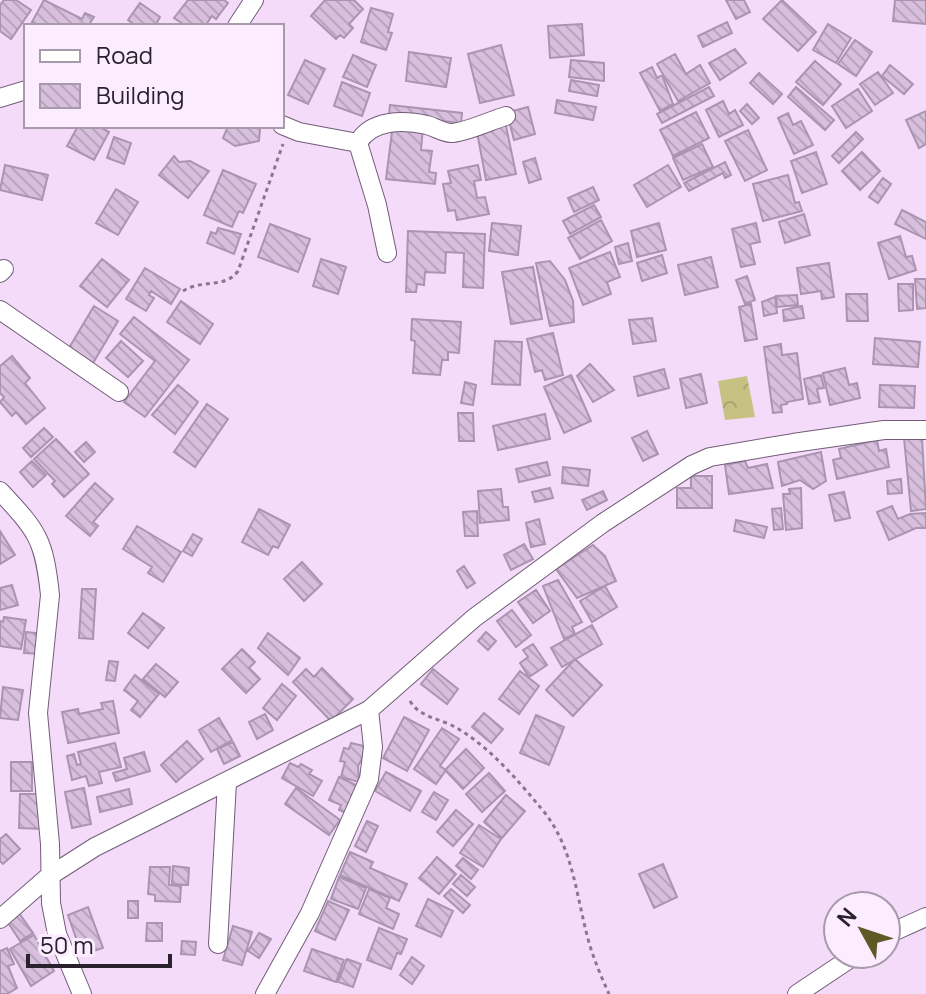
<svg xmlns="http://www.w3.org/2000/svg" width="926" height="994" font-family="Manrope,sans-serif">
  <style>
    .park { fill: url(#park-crowns) }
    .building { fill: url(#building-back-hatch); stroke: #ab94b1; stroke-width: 2 }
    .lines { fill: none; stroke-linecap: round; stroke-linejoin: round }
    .street-casing { stroke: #725d77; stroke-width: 20 }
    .path { stroke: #88788c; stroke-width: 3; stroke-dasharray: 4 4; stroke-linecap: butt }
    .street { stroke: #fff; stroke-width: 18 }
  </style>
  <defs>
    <pattern id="park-crowns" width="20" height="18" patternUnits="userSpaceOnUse" patternTransform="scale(2)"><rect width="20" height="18" fill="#c7c282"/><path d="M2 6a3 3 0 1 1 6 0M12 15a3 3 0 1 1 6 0" fill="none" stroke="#aba670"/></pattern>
    <pattern id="building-back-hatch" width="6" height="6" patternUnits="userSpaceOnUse" patternTransform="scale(2)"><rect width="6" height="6" fill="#d7bfdd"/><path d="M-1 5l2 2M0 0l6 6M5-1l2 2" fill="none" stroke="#b9a4be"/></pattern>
  </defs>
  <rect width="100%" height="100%" fill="#f4dbfa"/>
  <path class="park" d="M747,376L755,417L725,420L718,381Z"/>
  <path class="building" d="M4,0H16L31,10L11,39L0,31V5Z
    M44,0L82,19L85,13L94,17L88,26H39L32,22Z
    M188,0H224L228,3L216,19L212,16L205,26H186L174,18Z
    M325,0H354L363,9L349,24L353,28L344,38L340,35L336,39L311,16Z
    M726,0H744L750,12L736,19Z
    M782,0L816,32L798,51L763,19Z
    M895,0H926V24L893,21Z
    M140,3L160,17L155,26H136L128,20Z
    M371,8L393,14L388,32L392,33L386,50L361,42Z
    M727,22L732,33L703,47L698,36Z
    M582,24L584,55L550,58L548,26Z
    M828,24L851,38L836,63L813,50Z
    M855,40L872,52L856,76L838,64Z
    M501,45L514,95L480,103L468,54Z
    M735,49L746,63L720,80L709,63Z
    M409,52L451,58L446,87L406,81Z
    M675,54L686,74L700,65L710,83L678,101L657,64Z
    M353,55L376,65L367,87L343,77Z
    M305,60L325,69L308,104L288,95Z
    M571,60L604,63V81L569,77Z
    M815,61L841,84L823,105L796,82Z
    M890,65L913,84L904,94L882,76Z
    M652,67L657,78L662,75L673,104L660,111L640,73Z
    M878,72L893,93L875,105L860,84Z
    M759,73L782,94L773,104L750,83Z
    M571,80L599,85L597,96L569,91Z
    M342,82L370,93L362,116L334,106Z
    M709,87L714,96L662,123L657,114Z
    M796,87L834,120L825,130L788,97Z
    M858,89L872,111L846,128L832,106Z
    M557,100L596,107L593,120L555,113Z
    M723,101L729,114L735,110L743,125L719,137L706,110Z
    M747,104L759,118L752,124L740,111Z
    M390,105L462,113L461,123L389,115Z
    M528,107L535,134L514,140L509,121L515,119L513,111Z
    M926,111V144L919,148L906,120Z
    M696,112L709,138L673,156L660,130Z
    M788,113L793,125L801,121L813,145L794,154L778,118Z
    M505,121L516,174L486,180L476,127Z
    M393,124L423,127L421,150L432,151L429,172L436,173L435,184L386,179Z
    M78,126H98L109,132L94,160L67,146Z
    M228,126H248L260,129L259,141L235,146L223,138Z
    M748,130L767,170L745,181L725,141Z
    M856,132L863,139L839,163L832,156Z
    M114,137L131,143L124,164L107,158Z
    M702,144L713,167L683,180L673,158Z
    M816,152L827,184L802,193L791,161Z
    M862,152L880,171L860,190L842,171Z
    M174,156L179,162L190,161L209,171L188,198L159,175Z
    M535,158L541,179L529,183L523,162Z
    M725,162L731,175L725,178L723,173L689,191L684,183Z
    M5,165L48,175L42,200L0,190Z
    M478,165L481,180L474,181L477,198L485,197L489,214L457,220L455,210L448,211L443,184L451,183L448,171Z
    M668,165L681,187L647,207L634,185Z
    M223,170L256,184L243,213L239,211L232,227L204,215Z
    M788,175L795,203L799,202L802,211L763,221L753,184Z
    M883,178L891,184L878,203L869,197Z
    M593,187L599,200L574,212L568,198Z
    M116,189L138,202L118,235L96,223Z
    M594,205L601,217L570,234L563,221Z
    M902,210L926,222V239L895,224Z
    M804,214L810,235L785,243L779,222Z
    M601,220L612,241L580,259L568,238Z
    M492,223L521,226L518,255L489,251Z
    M659,223L666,250L637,257L631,231Z
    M756,223L760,242L750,244L755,264L741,267L732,229Z
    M270,224L310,239L298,272L258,257Z
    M218,228L241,234L234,254L207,243L211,232L216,234Z
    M408,231L485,234L483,288L463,287L464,253L446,252L445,273L425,272L424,285L417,284L416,292H406Z
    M900,236L906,257L912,256L916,270L889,279L878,243Z
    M628,243L632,261L619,264L615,247Z
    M610,252L620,277L607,282L611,294L583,305L569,268Z
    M662,255L667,273L642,281L637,263Z
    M711,257L718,287L685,295L678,265Z
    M102,259L129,280L107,307L80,286Z
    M321,259L346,267L338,294L313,286Z
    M550,261L565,280L573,301L574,322L550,326L536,263Z
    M829,263L834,297L822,299L821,291L801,294L797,268Z
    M533,267L542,319L511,324L502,272Z
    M145,268L180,289L171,304L151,291L149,295L154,298L146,311L126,299Z
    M747,276L755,300L745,304L736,280Z
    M915,279H926V308L917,309Z
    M898,284H913V310L899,311Z
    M846,294H867L868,321H847Z
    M797,295L798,305L777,307L776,296Z
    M775,297L777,313L764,316L762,302Z
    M181,301L213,324L200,344L167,322Z
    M751,304L757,339L745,341L739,307Z
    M94,306L118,321L93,363L69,348Z
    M802,306L804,318L784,321L783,310Z
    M134,317L189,360L145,417L124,402L155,361L120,334Z
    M652,318L656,341L633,344L629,320Z
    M412,319L461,322L459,353L448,352V360H442L440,375L413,373L415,341L411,340Z
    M553,333L563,375L545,380L542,370L535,372L527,339Z
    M875,338L920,342L918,367L873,364Z
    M121,341L143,361L128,377L106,358Z
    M495,341L522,342L520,385L492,384Z
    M781,344L782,355L797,353L803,399L787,402V404L781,405L782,412L773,413L764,347Z
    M12,356L30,378L25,383L45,408L26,424L16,412L12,416L0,402L4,397L0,393V366Z
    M590,364L614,390L593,402L577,376Z
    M845,368L849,385L857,383L860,398L830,405L823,373Z
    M664,369L669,388L638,396L634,377Z
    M701,374L707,403L686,408L680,379Z
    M571,375L591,421L564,433L544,387Z
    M821,375L824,388L817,389L820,402L809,404L804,379Z
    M465,382L476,385L473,405L461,403Z
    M178,385L198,402L175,434L152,415Z
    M880,385L915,386L914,408L879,407Z
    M207,404L228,419L195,467L174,452Z
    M458,413H473L474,441H459Z
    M545,414L550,439L498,450L493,426Z
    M44,428L53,437L31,457L23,448Z
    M647,431L658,454L643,461L632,438Z
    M922,437L926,509L911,511L904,438Z
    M56,439L89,474L64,497L52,484L55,481L34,459Z
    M877,440L879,451L886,449L889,467L837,479L833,460L841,458L839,449Z
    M86,442L95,452L84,462L75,452Z
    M821,452L826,481L813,489L800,480L782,486L778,462Z
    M32,461L46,475L33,487L20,472Z
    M745,461L748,468L767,464L773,488L729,494L725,465Z
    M547,462L550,475L519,482L516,469Z
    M563,467L590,470L588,486L562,483Z
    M691,476H712V508H677V488H691Z
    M901,479L902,493L888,494L887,481Z
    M95,483L113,499L93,522L98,526L90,536L66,516Z
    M550,488L553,498L535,502L532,492Z
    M801,488L802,528L786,530L783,494H790L789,489Z
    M501,489L503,507H508L509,520L480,523L478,491Z
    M603,491L607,500L587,510L582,500Z
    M844,492L850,518L835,521L829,495Z
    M892,506L898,519L910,514L926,513V528H916L889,540L877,512Z
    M781,508L783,529L774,530L772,509Z
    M259,509L290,525L278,548L273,546L268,555L242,542Z
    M477,511L478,536H465L463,512Z
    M539,519L545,544L531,547L526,523Z
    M736,520L767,527L764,538L734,531Z
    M137,526L181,552L163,582L148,573L152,567L123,549Z
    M0,531L15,555L0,564Z
    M193,534L202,539L192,556L183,551Z
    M524,544L533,559L511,570L504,555Z
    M593,545L605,556L616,581L577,598L556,569Z
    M302,562L322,584L304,601L284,579Z
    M464,566L475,583L467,588L457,571Z
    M558,580L582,622L572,627L575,634L564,639L543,586Z
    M12,585L18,605L0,610V588Z
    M605,586L617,607L592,622L580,601Z
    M82,589H96L93,639L79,638Z
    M536,590L550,611L533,623L518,602Z
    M512,610L531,635L516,647L497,621Z
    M143,613L164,628L148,648L128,633Z
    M4,617L26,620L21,649L0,646V621L3,622Z
    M592,625L602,644L562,667L551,648Z
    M26,632L43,634L41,654L24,653Z
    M486,632L496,641L488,650L478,641Z
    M268,633L300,658L288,675L258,648Z
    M533,644L547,665L529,677L520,663L528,657L523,650Z
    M242,649L255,662L249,668L260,679L246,693L222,669Z
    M575,659L602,685L573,716L546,690Z
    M109,661L118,662L115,681L106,680Z
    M156,664L178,682L165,697L143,679Z
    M322,668L353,699L331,721L293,682L306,669L314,677Z
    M433,669L458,689L447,704L421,684Z
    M520,671L539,686L519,714L499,699Z
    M135,675L159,694L140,717L131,710L138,701L124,690Z
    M282,684L296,696L277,720L263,708Z
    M3,687L23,690L18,720L0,718Z
    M113,701L119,733L68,743L62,712L78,709L79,714L103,709L101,703Z
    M484,713L503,729L491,743L472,727Z
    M265,714L273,730L257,739L249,722Z
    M536,715L564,727L549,765L520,753Z
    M404,717L429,730L407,771L383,758Z
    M219,718L232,740L211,752L199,730Z
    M442,728L459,739L440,766L446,770L436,784L414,769Z
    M187,741L203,759L176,782L161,765Z
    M233,742L240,756L224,764L217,749Z
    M115,743L121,767L99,772L102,783L89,786L86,776L72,780L67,756L74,754L77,765L81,764L78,752Z
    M351,743L368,747L358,766L359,782L341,777L345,762L340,761L344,748L349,749Z
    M466,749L484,768L463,789L445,770Z
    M144,752L150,771L116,781L113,773L127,769L124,758Z
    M11,762H32V791H11Z
    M290,763L298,767L301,764L312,770L309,774L322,781L313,796L282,778Z
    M386,772L421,791L410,811L375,791Z
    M489,773L505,791L482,812L466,794Z
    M339,777L358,786L346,813L339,810L341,805L329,800Z
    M84,788L91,824L72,828L65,792Z
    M296,788L340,820L329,835L285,804Z
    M129,789L132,804L100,812L97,797Z
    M434,792L448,800L436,820L422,812Z
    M20,794H45L44,829L19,828Z
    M506,795L525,811L502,838L484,822Z
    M456,810L473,824L453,846L437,832Z
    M367,821L378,826L366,852L355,846Z
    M479,825L501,839L483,867L460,853Z
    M6,834L20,849L3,864L0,861V839Z
    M350,852L373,862L370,868L407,884L399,901L340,875Z
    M437,857L456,874L439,894L419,878Z
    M463,858L478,870L471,879L456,866Z
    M663,864L677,897L654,908L639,874Z
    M173,866L189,868L188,885L172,884Z
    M150,867H170L169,885L181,886L180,902L155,901V895L148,894Z
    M461,875L475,887L467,896L453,884Z
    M339,877L366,888L358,909L331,899Z
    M369,889L390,898L386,908L399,914L393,929L359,914Z
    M451,889L470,905L463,913L444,896Z
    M428,899L453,911L441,937L416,926Z
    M128,901H138V918H128Z
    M328,901L349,910L335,940L315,931Z
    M88,907L103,948L82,955L68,915Z
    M19,913L33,933L20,941L7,921Z
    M147,923H162V941H146Z
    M233,926L252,932L242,965L223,960Z
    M379,928L407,939L401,954L397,953L391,969L367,960Z
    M259,933L271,939L259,958L248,951Z
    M34,935L54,971L31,986L10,949Z
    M182,941L196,942L195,955L181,954Z
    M7,948L14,964L8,966L17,988L7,994H0V951Z
    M312,949L344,960L336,982L304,971Z
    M412,957L424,966L412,984L400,975Z
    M347,959L361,964L353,987L338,982Z"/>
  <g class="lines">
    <defs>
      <path id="street" d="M237,26L254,0
        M0,98L26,90
        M282,125L299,132L358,143L377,205L387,253
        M358,143C371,119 404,120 427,125C434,127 444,133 451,133C464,133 492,120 506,116
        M0,273L4,269
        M0,310L119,392
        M0,491C37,531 44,538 50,595L38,713L50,844L51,903L57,934L82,994
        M0,919L48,877L95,847L369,710L474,618L603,523L692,465L710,457L793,443L884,430H926
        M886,935L926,917
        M218,944L227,782
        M265,994L310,913L369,779L373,747L369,710
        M797,994L857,954"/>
    </defs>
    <use href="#street" class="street-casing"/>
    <path class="path" d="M183,291C202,279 225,289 238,271L283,144
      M410,701C419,716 436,718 451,725C485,742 516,778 540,807C571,842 575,887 586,931C591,953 600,974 609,994"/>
    <use href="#street" class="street"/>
  </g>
  <rect x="24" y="24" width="260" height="104" fill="#fbecff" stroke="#a79bab" stroke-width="2"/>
  <rect x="40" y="50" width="40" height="12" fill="#ffffff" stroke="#a79bab" stroke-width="2"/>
  <text x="96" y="64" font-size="24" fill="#2a212c">Road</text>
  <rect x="40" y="84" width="40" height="24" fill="url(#building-back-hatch)" stroke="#a79bab" stroke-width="2"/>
  <text x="96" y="104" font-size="24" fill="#2a212c">Building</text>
  <g transform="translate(862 930) rotate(310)"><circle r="38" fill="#fbecff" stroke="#a79bab" stroke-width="2"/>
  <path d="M0-6L14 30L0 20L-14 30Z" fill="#5e5926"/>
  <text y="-12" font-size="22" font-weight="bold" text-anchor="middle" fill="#2a212c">N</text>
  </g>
  <path d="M28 954v12h142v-12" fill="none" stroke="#2a212c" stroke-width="4"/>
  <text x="40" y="954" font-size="24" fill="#2a212c" stroke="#fbecff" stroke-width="6" paint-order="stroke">50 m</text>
</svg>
